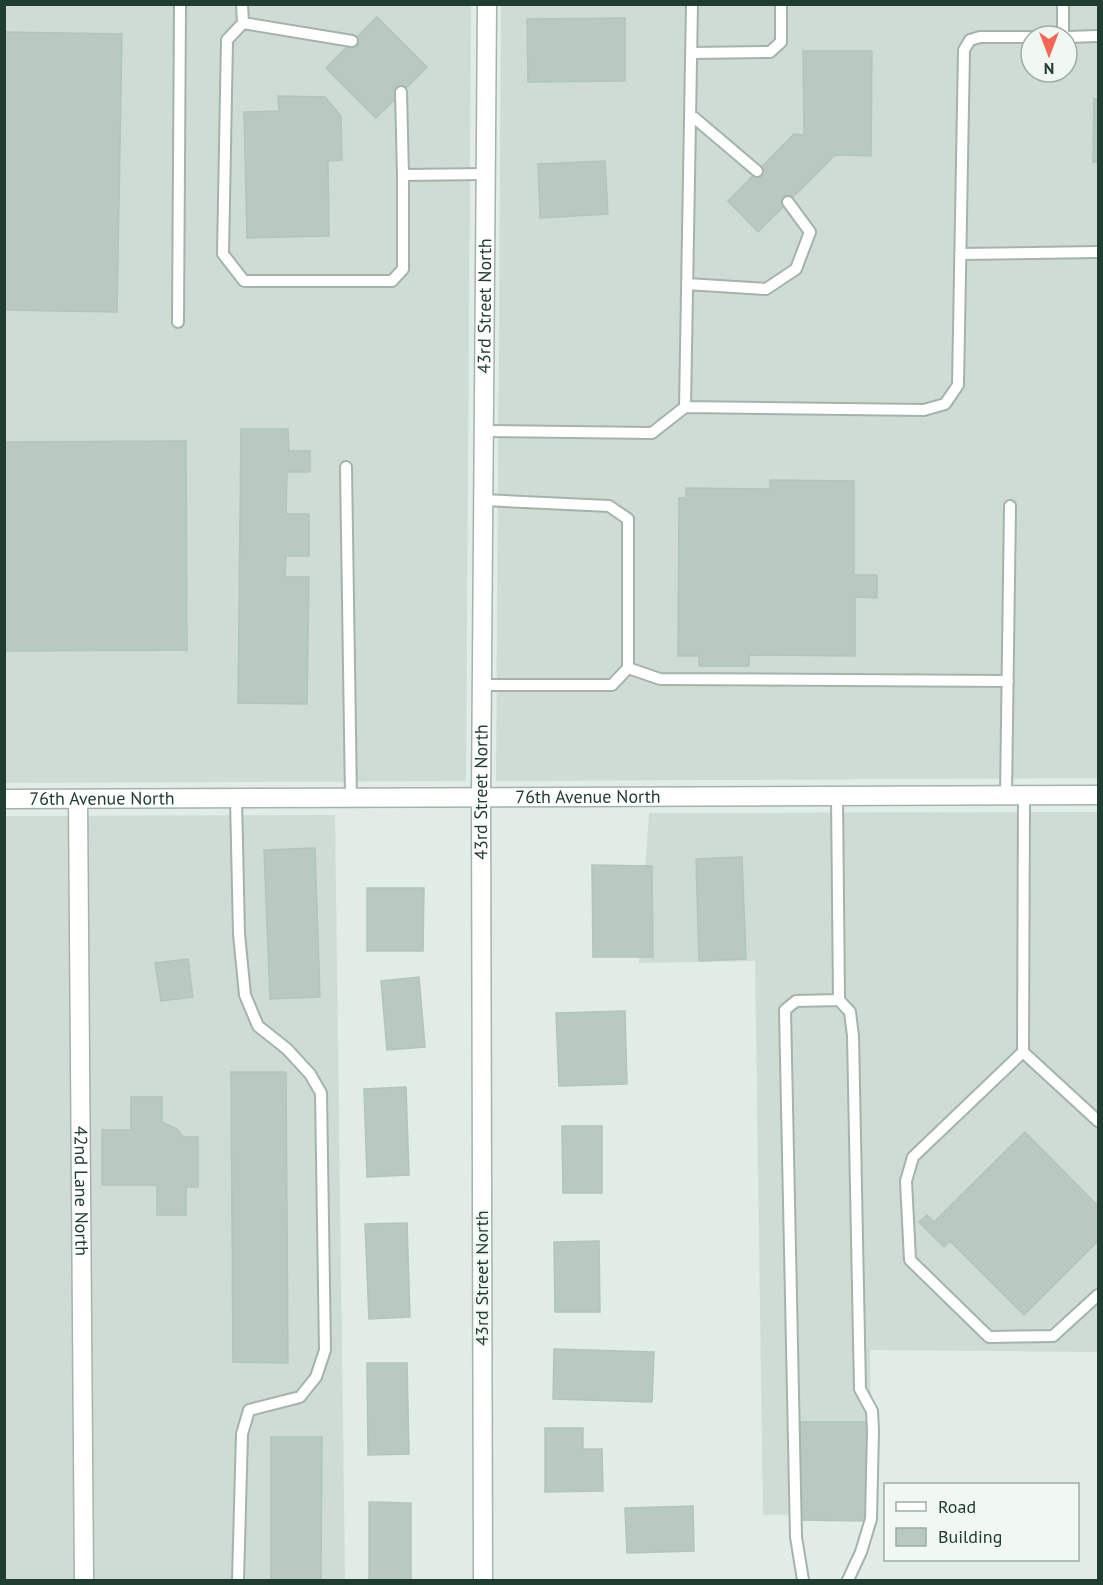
<svg xmlns="http://www.w3.org/2000/svg" width="1103" height="1585" font-family="'PT Sans',sans-serif">
  <style>
    .built { fill: #cedcd4; fill-rule: evenodd }
    .building { fill: #b8c9c1; stroke: #b2c5bb; stroke-width: 1.5 }
    .lines { fill: none; stroke-linecap: round; stroke-linejoin: round }
    .service-casing { stroke: #a3b4ab; stroke-width: 14 }
    .minor-casing { stroke: #a3b4ab; stroke-width: 21 }
    .tertiary-casing { stroke: #a3b4ab; stroke-width: 21 }
    .service { stroke: #fff; stroke-width: 10 }
    .minor { stroke: #fff; stroke-width: 18 }
    .tertiary { stroke: #fff; stroke-width: 18 }
    .labels { text-anchor: middle; stroke-width: 4.5; stroke-linejoin: round; paint-order: stroke }
    .street-label { font-size: 18px; fill: #203d31; stroke: #f1f8f3 }
  </style>
  <rect width="100%" height="100%" fill="#e0ece5"/>
  <path class="built" d="M4,5H471L466,781L5,783Z
    M501,5H1098V778L496,781ZM1031,36H1067V72H1031Z
    M1098,812V1352L870,1350L872,1513L763,1515L755,961L639,963L649,813Z
    M335,815L345,1580H5L4,816Z"/>
  <path class="building" d="M377,17L427,67L376,118L326,68Z
    M625,18V81L528,82L527,19Z
    M4,32L122,34L117,312L4,310Z
    M803,51H872L871,156L835,155L758,232L728,201L794,134L804,135Z
    M278,96L325,97L341,116L342,160L328,161L329,236L247,238L244,112L279,111Z
    M1094,99H1098V162H1093Z
    M605,161L608,214L540,218L538,164Z
    M241,429H288L289,451H310V472H287L286,514H309V556H286L285,577H309L307,704L238,703Z
    M186,441L187,650L4,651V442Z
    M770,480L854,481V575H877V598L855,597V656L749,655V666H699V656H678L679,498H686V488L770,489Z
    M315,848L320,997L270,999L264,850Z
    M742,857L746,959L699,961L696,859Z
    M592,865L652,866L653,957H593Z
    M367,888H424L423,951H367Z
    M188,959L193,997L161,1001L155,963Z
    M419,977L425,1047L387,1050L381,981Z
    M625,1011L627,1084L559,1086L556,1013Z
    M231,1072H286L288,1363L233,1362Z
    M406,1087L409,1175L367,1177L364,1089Z
    M131,1097H162V1122L177,1129L183,1137H198V1187H186V1215H157V1185H102V1130H131Z
    M562,1126H602V1193H563Z
    M1025,1132L1098,1206V1241L1024,1315L950,1241L944,1247L919,1222L927,1215L934,1222Z
    M407,1223L410,1317L369,1319L365,1224Z
    M599,1241L600,1312H555L554,1242Z
    M554,1349L654,1352L652,1402L553,1399Z
    M367,1363H407L409,1454L368,1455Z
    M800,1422H867L866,1521L798,1520Z
    M545,1428H583V1449H602L603,1491L545,1492Z
    M271,1437H322L321,1580H271Z
    M369,1502L411,1503V1580H369Z
    M693,1506L694,1551L627,1553L625,1508Z"/>
  <g class="lines">
    <defs>
      <path id="service" d="M242,4L243,23L227,40L223,254L244,281H392L403,269V175L485,174
        M243,23L352,41
        M1063,36V4
        M1067,37L1098,36
        M691,53L770,52L781,42V4
        M401,92L403,175
        M691,115L757,171
        M960,254L1098,252
        M687,284L766,289L796,269L810,232L788,202
        M178,322L180,4
        M685,407L692,4
        M484,431L652,433L685,407L924,410L945,404L958,385L964,50L970,40L980,37H1031
        M346,467L351,798
        M628,668L660,679L1008,681
        M482,685H612L628,668V519L609,506L483,500
        M1006,795L1010,506
        M1024,795L1023,1052L913,1157L906,1181L910,1260L989,1337L1053,1336L1098,1295
        M837,796L839,1000
        M236,799L239,934L245,995L258,1026L287,1049L310,1074L321,1093L325,1350L316,1377L300,1397L249,1410L242,1434L238,1580
        M1023,1052L1098,1121
        M803,1580L796,1537L785,1010L796,1001L839,1000L850,1012L853,1036L860,1389L872,1411L873,1431L871,1519L861,1552L848,1580"/>
      <g id="minor">
        <path id="s1" d="M4,799L1098,795"/>
        <path id="s2" d="M78,799L84,1580"/>
      </g>
      <g id="tertiary">
        <path id="s3" d="M483,1580L481,798L487,4"/>
      </g>
    </defs>
    <use href="#service" class="service-casing"/>
    <use href="#minor" class="minor-casing"/>
    <use href="#tertiary" class="tertiary-casing"/>
    <use href="#service" class="service"/>
    <use href="#minor" class="minor"/>
    <use href="#tertiary" class="tertiary"/>
  </g>
  <g class="labels">
    <g class="street-label">
      <text dy="6" stroke="none"><textPath href="#s3" startOffset="1274">43rd Street North</textPath></text>
      <text dy="6" stroke="none"><textPath href="#s3" startOffset="788">43rd Street North</textPath></text>
      <text dy="6" stroke="none"><textPath href="#s1" startOffset="584">76th Avenue North</textPath></text>
      <text dy="6" stroke="none"><textPath href="#s1" startOffset="98">76th Avenue North</textPath></text>
      <text dy="6" stroke="none"><textPath href="#s2" startOffset="392">42nd Lane North</textPath></text>
      <text transform="translate(482 1278) rotate(-90)" y="6">43rd Street North</text>
    </g>
  </g>
  <rect width="1103" height="1585" fill="none" stroke="#203d31" stroke-width="12"/>
  <rect x="884" y="1483" width="195" height="78" fill="#f1f8f3" stroke="#9dada5" stroke-width="1.5"/>
  <rect x="896" y="1502" width="30" height="9" fill="#ffffff" stroke="#9dada5" stroke-width="1.5"/>
  <text x="938" y="1513" font-size="18" fill="#203d31">Road</text>
  <rect x="896" y="1528" width="30" height="18" fill="#b8c9c1" stroke="#9dada5" stroke-width="1.5"/>
  <text x="938" y="1543" font-size="18" fill="#203d31">Building</text>
  <g transform="translate(1049 54) rotate(180)"><circle r="28" fill="#f1f8f3" stroke="#9dada5" stroke-width="1.5"/>
  <path d="M0-4.5L10 22L0 15L-10 22Z" fill="#f76653"/>
  <text y="-9" font-size="16" font-weight="bold" text-anchor="middle" fill="#203d31">N</text>
  </g>
</svg>
